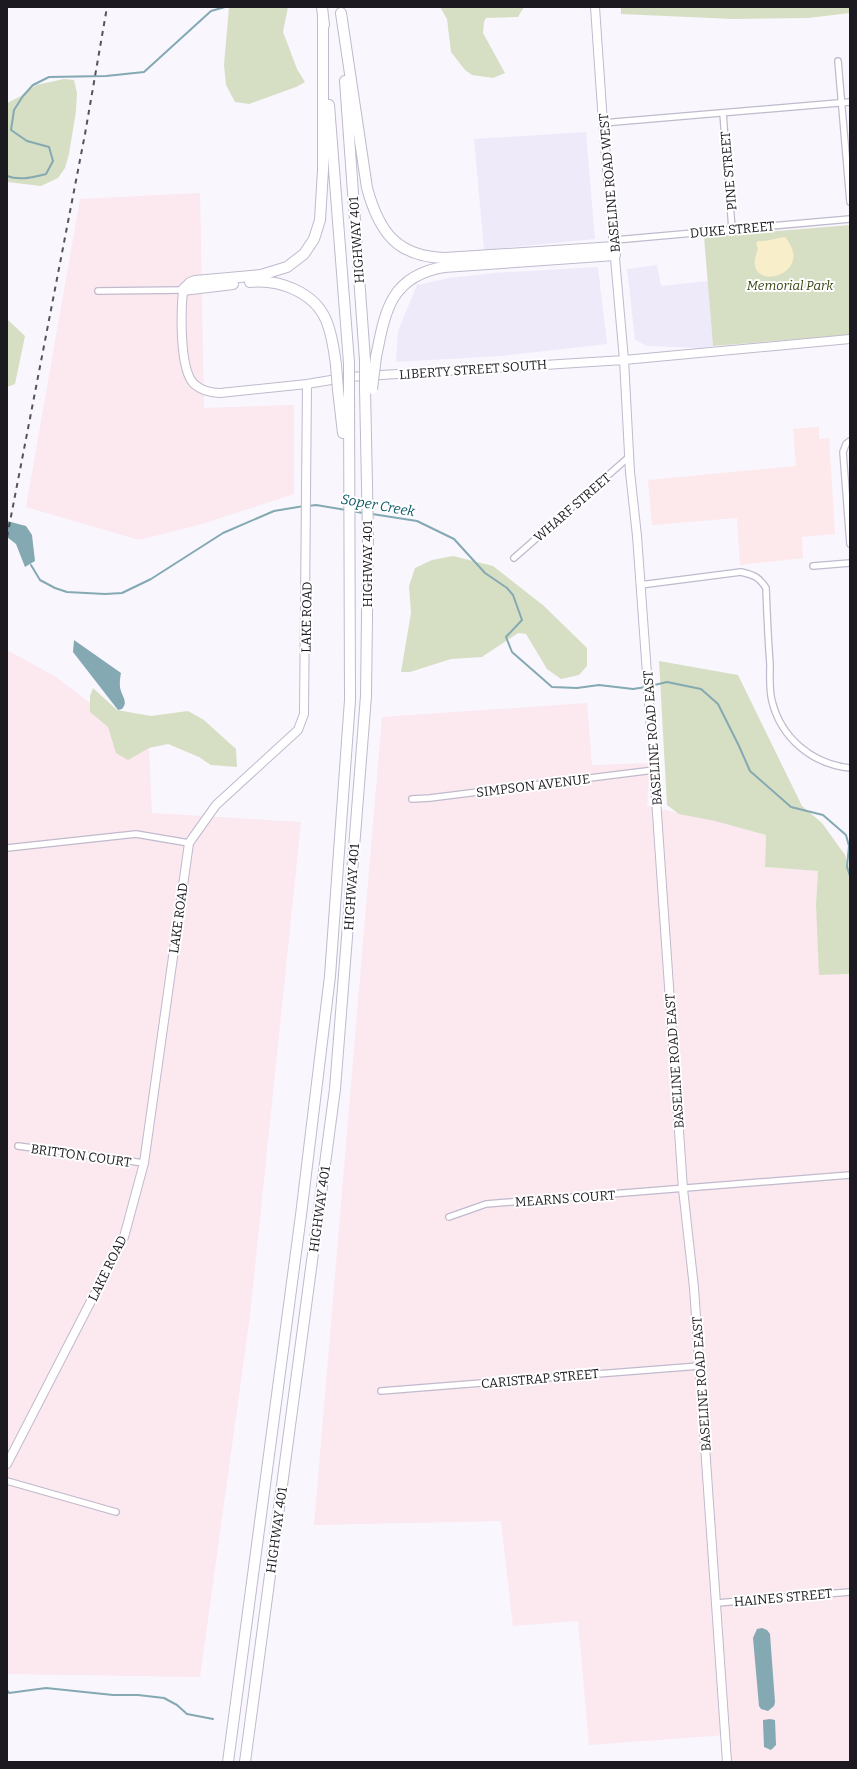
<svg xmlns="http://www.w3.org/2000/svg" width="857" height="1769" font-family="Bitter,serif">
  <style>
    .built { fill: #efeafa }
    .industrial { fill: #fce8ef }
    .education { fill: #fde8eb }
    .green { fill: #d6dfc4 }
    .sand { fill: #f8eec9 }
    .water { fill: #84a9b2 }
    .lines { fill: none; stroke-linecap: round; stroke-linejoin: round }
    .stream { stroke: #84a9b2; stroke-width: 2 }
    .street-casing { stroke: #c0bacd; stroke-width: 8 }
    .secondary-casing { stroke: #c0bacd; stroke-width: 10 }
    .highway-casing { stroke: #c0bacd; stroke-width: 12 }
    .street { stroke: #fff; stroke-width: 5.5 }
    .secondary { stroke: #fff; stroke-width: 8 }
    .highway { stroke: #fff; stroke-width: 10 }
    .rail { stroke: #55535a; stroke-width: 2; stroke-dasharray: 5 5; stroke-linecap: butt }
    .highway-bridge-casing { stroke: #c0bacd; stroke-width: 12; stroke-linecap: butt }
    .highway-bridge { stroke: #fff; stroke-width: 10 }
    .labels { text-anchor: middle; stroke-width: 4; stroke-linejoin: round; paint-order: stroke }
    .street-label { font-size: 13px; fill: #1c1a20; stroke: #fff }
    .park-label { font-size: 13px; font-style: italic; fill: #3a4514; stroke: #fff }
    .water-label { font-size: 14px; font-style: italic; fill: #0e5a6a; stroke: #fff }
  </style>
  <rect width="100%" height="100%" fill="#f9f6fe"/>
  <path class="built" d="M586,132L595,239L484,250L474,139Z
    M657,265L661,286L708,281L713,346L700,348L647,346L635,340L627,269Z
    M598,267L607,344L502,356L396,362L398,331L417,285L449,278L493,273Z"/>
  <path class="industrial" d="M200,193L204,408L294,405V494L202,524L139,540L26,507L80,199Z
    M7,650L56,677L149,748L152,813L301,822L250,1315L200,1677L7,1674Z
    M587,703L592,765L650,763L647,806L715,821L766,835L765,867L818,871L816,904L820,975L850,974V1762H727L725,1735L589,1745L578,1621L513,1626L501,1521L314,1525L382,717Z"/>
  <path class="education" d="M819,427V439L829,438L835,534L802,537L803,558L740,565L737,518L652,525L648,480L796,466L793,429Z"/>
  <path class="green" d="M229,7H288L283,32L297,69L305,82L296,87L249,104L235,102L226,85L224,65Z
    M440,7H524L518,17L486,18L484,22L483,33L505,73L493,78L472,75L465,70L451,52L447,19Z
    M621,7H850V13L808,18L733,19L621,14Z
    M64,79L74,80L77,93L76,111L69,154L65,168L58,178L41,186L7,182V103L21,96L36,85Z
    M850,225V335L713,346L704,237Z
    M7,319L25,336L15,384L7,387Z
    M453,556L493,566L544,606L587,648V666L579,675L561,679L547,669L526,634L518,633L482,657L451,659L410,672H401L411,613L409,586L415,568L432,560Z
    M659,661L738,675L802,806L822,823L845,855L850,870V974L819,975L816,904L818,871L765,867L766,835L715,821L679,814L667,805Z
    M93,688L117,710L151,716L188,711L204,720L236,749L237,767L211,765L199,757L168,744L149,748L128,760L116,753L108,727L90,712V696Z"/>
  <path class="sand" d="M785,237C819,277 738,296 758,249L756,243L758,241C765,242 776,238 785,237Z"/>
  <path class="water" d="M7,521L26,526L32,535L35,561L25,567L16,544L7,537Z
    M74,640L121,673C120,678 119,686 121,691C123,698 128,702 122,709L118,710L73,652Z
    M762,1628L767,1630L770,1634L775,1702L774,1706L768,1711L761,1709L759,1706L753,1638L757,1629Z
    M770,1719L775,1720L776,1745L771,1750L764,1747L763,1722V1720Z"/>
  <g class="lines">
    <path class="stream" d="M7,176C20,181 33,177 46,174L53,161L49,147L27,141L11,130L14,110L23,96L33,85L49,77L106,76L144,72L211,11L225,7
      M308,506L316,505L346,510
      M352,511L363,513
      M372,514L417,521L454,539L485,573L507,588L513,595L522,620L506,637L512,652L552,687L577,688L599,685L633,689L646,687
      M31,565L40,580L55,588L67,592L105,594L122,593L151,579L223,533L274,511L304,506
      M650,686L667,682L701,689L718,704L739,746L750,771L791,807L823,815L846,835L849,846L847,867L850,876
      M7,1690L9,1693L46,1688L113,1695H138L164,1698L177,1705L187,1714L213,1719"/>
    <defs>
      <path id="street" d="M838,61L850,202
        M723,113L732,229
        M603,123L850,102
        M615,240L850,219
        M98,291L183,290
        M850,441L846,444L843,452L850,544
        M514,558L630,456
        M813,566L850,563
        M640,585L741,572C754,575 759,577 766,588C767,614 768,639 770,664C770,676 769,690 772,701C781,738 812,764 850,768
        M412,799L430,798L654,770
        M7,848L136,834L189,843
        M18,1146L144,1163
        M449,1217L486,1204L850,1175
        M381,1391L699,1366
        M7,1481L116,1512
        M717,1603L850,1592"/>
      <path id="secondary" d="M595,7L603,123L624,360L630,472L637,536L654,770L683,1189L694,1288L727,1762
        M183,290C181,310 179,369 194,384C201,390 211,393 220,393L307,384L349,377L624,360L850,339
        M7,1464L124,1237L144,1163L189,843L216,805L298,730L304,714L307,384"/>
      <path id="highway" d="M322,7L324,25
        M341,13L367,188C379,232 397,257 445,258L615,247
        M345,81L365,360
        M329,105L349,363
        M250,282C279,279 314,292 326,320C332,334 334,349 336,365
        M183,290L190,283L195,281L261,275L287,267L304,254L314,239L320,220L323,170V18
        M183,290L233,284
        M376,357C385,312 390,276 444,267L615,255
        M338,390L343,433
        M228,1762L301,1215L330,976L350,700L349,391
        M245,1762L335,1089L366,696L368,535L365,388"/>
    </defs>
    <use href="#street" class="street-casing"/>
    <use href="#secondary" class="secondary-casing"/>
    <use href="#highway" class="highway-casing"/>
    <use href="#street" class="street"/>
    <use href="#secondary" class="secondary"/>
    <use href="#highway" class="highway"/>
    <path class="rail" d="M7,537L85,134L107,7"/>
    <defs>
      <path id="highway-bridge" d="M349,363V391
        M336,365L338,390
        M365,388V360
        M372,389L376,357"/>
    </defs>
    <use href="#highway-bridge" class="highway-bridge-casing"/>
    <use href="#highway-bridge" class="highway-bridge"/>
  </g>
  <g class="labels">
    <g class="street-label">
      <text transform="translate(728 171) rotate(-95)" y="5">PINE STREET</text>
      <text transform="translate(609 183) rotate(-95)" y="5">BASELINE ROAD WEST</text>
      <text transform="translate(732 229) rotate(-5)" y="5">DUKE STREET</text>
      <text transform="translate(356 240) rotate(-94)" y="5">HIGHWAY 401</text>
      <text transform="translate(473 369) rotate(-4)" y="5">LIBERTY STREET SOUTH</text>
      <text transform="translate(572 507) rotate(-41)" y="5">WHARF STREET</text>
      <text transform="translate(367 564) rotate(-90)" y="5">HIGHWAY 401</text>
      <text transform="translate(306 617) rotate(-89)" y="5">LAKE ROAD</text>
      <text transform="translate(652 738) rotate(-94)" y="5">BASELINE ROAD EAST</text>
      <text transform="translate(533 785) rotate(-7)" y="5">SIMPSON AVENUE</text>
      <text transform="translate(351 887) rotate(-86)" y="5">HIGHWAY 401</text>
      <text transform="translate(178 918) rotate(-82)" y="5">LAKE ROAD</text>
      <text transform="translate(674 1061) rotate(-94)" y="5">BASELINE ROAD EAST</text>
      <text transform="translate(81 1155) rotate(8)" y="5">BRITTON COURT</text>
      <text transform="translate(565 1198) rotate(-4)" y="5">MEARNS COURT</text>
      <text transform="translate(319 1209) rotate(-82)" y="5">HIGHWAY 401</text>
      <text transform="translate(107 1268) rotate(-64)" y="5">LAKE ROAD</text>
      <text transform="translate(540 1378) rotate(-5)" y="5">CARISTRAP STREET</text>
      <text transform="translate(701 1384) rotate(-94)" y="5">BASELINE ROAD EAST</text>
      <text transform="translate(276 1530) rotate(-82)" y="5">HIGHWAY 401</text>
      <text transform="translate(783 1597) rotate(-5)" y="5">HAINES STREET</text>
    </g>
    <g class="park-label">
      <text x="790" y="290">Memorial Park</text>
    </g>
    <g class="water-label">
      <text transform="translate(378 505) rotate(10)" y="5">Soper Creek</text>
    </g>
  </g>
  <rect width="857" height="1769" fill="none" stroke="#1c1a20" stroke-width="16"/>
</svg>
